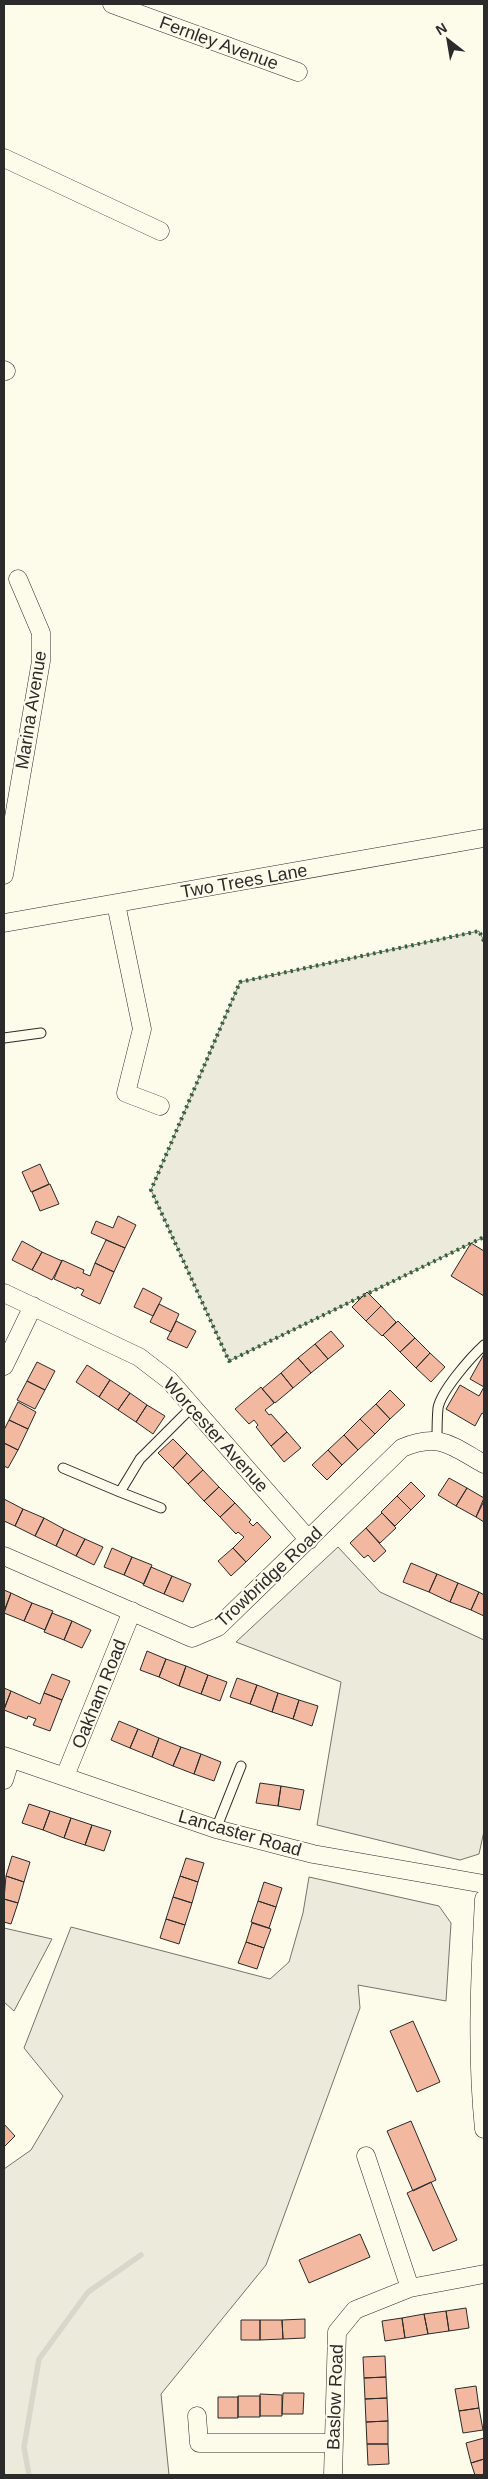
<svg xmlns="http://www.w3.org/2000/svg" width="488" height="2479" font-family="Arial,sans-serif">
  <style>
    .green { fill: #ecebdb; stroke: #74746e }
    .lines { fill: none; stroke-linecap: round; stroke-linejoin: round }
    .stream { stroke: #d8d7c9; stroke-width: 5.5 }
    .building { fill: #f2b8a0; stroke: #2b2b2b }
    .lane-casing { stroke: #2b2b2b; stroke-width: 11 }
    .street-casing { stroke: #2b2b2b; stroke-width: 19 }
    .lane { stroke: #fdfbea; stroke-width: 9 }
    .street { stroke: #fdfbea; stroke-width: 18 }
    .hedge { stroke: #34623c; stroke-width: 4; stroke-dasharray: 2.5 4; stroke-linecap: butt }
    .labels { text-anchor: middle; stroke-width: 4; stroke-linejoin: round; paint-order: stroke }
    .street-label { font-size: 18px; fill: #2b2b2b; stroke: #fdfbea }
  </style>
  <rect width="100%" height="100%" fill="#fdfbea"/>
  <path class="green" d="M479,931L484,941V1237L229,1361L151,1190L240,982Z
    M338,1547L380,1592L484,1640V1831L479,1854L460,1860L317,1825L341,1682L236,1642Z
    M309,1877L439,1906L451,1923L446,2001L358,1985L360,2008L266,2265L161,2394L169,2475H4V2169L31,2150L63,2096L24,2048L71,1927L270,1979L289,1962L303,1913Z
    M4,1928L52,1939L14,2011L4,2002Z"/>
  <g class="lines">
    <path class="stream" d="M29,2475L24,2447L39,2359L88,2292L141,2255"/>
  </g>
  <path class="building" d="M40,1164L49,1184L31,1192L22,1172Z
    M50,1184L59,1204L40,1211L32,1192Z
    M118,1216L136,1225L125,1248L91,1233L96,1221L113,1228Z
    M106,1240L125,1248L114,1272L95,1263Z
    M22,1241L42,1252L32,1270L12,1260Z
    M471,1243L484,1251V1296L451,1276Z
    M42,1252L62,1261L52,1280L32,1270Z
    M62,1260L84,1270L83,1273L90,1276L95,1263L114,1272L100,1304L81,1295L84,1290L77,1287L76,1289L54,1279Z
    M143,1288L162,1298L153,1316L134,1307Z
    M367,1292L381,1306L366,1321L352,1307Z
    M159,1304L179,1314L171,1332L150,1322Z
    M381,1306L396,1322L382,1336L366,1321Z
    M176,1321L196,1331L187,1348L167,1339Z
    M398,1321L415,1338L400,1352L383,1335Z
    M331,1331L344,1346L328,1359L315,1344Z
    M415,1338L430,1353L416,1368L400,1352Z
    M315,1344L328,1359L311,1373L298,1358Z
    M430,1353L445,1367L431,1382L416,1368Z
    M484,1354V1387L470,1379Z
    M298,1358L311,1373L293,1388L281,1373Z
    M37,1362L55,1371L45,1390L27,1381Z
    M87,1365L110,1380L99,1397L76,1382Z
    M281,1373L293,1388L275,1403L262,1389Z
    M110,1380L130,1393L118,1410L99,1397Z
    M27,1381L45,1390L35,1409L17,1400Z
    M460,1385L479,1396L484,1387V1414L482,1413L475,1426L446,1409Z
    M261,1387L274,1403L265,1410L269,1415L271,1414L287,1432L271,1446L256,1427L258,1425L254,1420L249,1424L235,1409Z
    M390,1390L405,1405L390,1419L376,1404Z
    M130,1393L147,1405L136,1422L118,1410Z
    M18,1402L36,1412L28,1429L9,1420Z
    M376,1404L390,1419L375,1434L360,1419Z
    M147,1405L165,1416L153,1434L136,1422Z
    M360,1419L375,1434L358,1450L344,1435Z
    M9,1420L28,1429L18,1450L4,1443V1430Z
    M287,1432L301,1448L284,1462L271,1446Z
    M344,1435L358,1450L342,1465L328,1450Z
    M173,1439L187,1453L173,1468L158,1453Z
    M4,1443L18,1450L8,1468L4,1466Z
    M328,1450L342,1465L327,1480L312,1465Z
    M187,1453L203,1470L188,1484L173,1468Z
    M203,1470L219,1487L204,1501L188,1484Z
    M449,1478L467,1488L456,1506L438,1495Z
    M411,1482L425,1496L411,1510L397,1496Z
    M219,1487L235,1503L220,1517L204,1501Z
    M467,1488L484,1498L476,1517L456,1506Z
    M397,1496L411,1510L395,1526L381,1512Z
    M4,1499L23,1509L15,1526L4,1521Z
    M484,1501V1522L476,1517Z
    M235,1503L251,1520L249,1522L253,1526L257,1522L271,1537L246,1562L233,1548L244,1537L238,1532L236,1534L220,1517Z
    M23,1509L44,1518L35,1536L15,1526Z
    M382,1513L396,1528L380,1543L366,1528Z
    M44,1518L64,1529L56,1546L35,1536Z
    M366,1528L386,1551L374,1562L368,1555L364,1558L350,1543Z
    M64,1529L85,1539L76,1556L56,1546Z
    M85,1539L103,1547L94,1565L76,1556Z
    M112,1548L132,1557L124,1575L104,1567Z
    M233,1548L246,1562L231,1576L218,1561Z
    M132,1557L152,1565L144,1584L124,1575Z
    M411,1563L437,1574L429,1592L403,1582Z
    M151,1567L172,1576L164,1594L143,1585Z
    M437,1574L458,1583L450,1602L429,1592Z
    M172,1576L191,1584L183,1602L164,1594Z
    M458,1583L479,1592L471,1610L450,1602Z
    M4,1590L11,1593L4,1611Z
    M479,1592L484,1595V1616L471,1610Z
    M11,1593L32,1603L24,1621L4,1613Z
    M32,1603L53,1611L45,1630L24,1621Z
    M52,1613L72,1621L64,1640L44,1632Z
    M72,1621L91,1630L82,1648L64,1640Z
    M147,1651L166,1659L159,1677L140,1670Z
    M166,1659L186,1666L179,1686L159,1677Z
    M186,1666L208,1675L201,1694L179,1686Z
    M52,1674L70,1681L62,1700L44,1693Z
    M208,1675L227,1682L220,1701L201,1694Z
    M237,1678L257,1685L250,1704L230,1697Z
    M257,1685L278,1693L272,1712L250,1704Z
    M4,1688L11,1691L4,1709Z
    M11,1691L40,1704L44,1693L62,1700L50,1731L33,1725L36,1719L28,1716L27,1719L4,1710Z
    M278,1693L299,1700L293,1719L272,1712Z
    M299,1700L318,1706L312,1726L293,1719Z
    M119,1721L138,1729L130,1748L111,1740Z
    M138,1729L159,1738L152,1757L130,1748Z
    M159,1738L181,1747L173,1766L152,1757Z
    M181,1747L201,1754L194,1774L173,1766Z
    M201,1754L221,1762L214,1781L194,1774Z
    M260,1783L281,1786L278,1806L256,1803Z
    M281,1786L304,1790L300,1810L278,1806Z
    M29,1804L50,1811L43,1830L22,1823Z
    M50,1811L71,1818L64,1838L43,1830Z
    M71,1818L92,1825L85,1845L64,1838Z
    M92,1825L111,1831L104,1851L85,1845Z
    M12,1856L30,1862L24,1882L6,1876Z
    M186,1858L204,1863L198,1882L180,1876Z
    M6,1876L24,1882L18,1903L4,1899Z
    M180,1876L198,1882L192,1903L173,1897Z
    M264,1882L282,1888L276,1907L258,1901Z
    M173,1897L192,1903L185,1925L166,1919Z
    M4,1899L18,1903L11,1924L4,1922Z
    M258,1901L276,1907L269,1928L251,1922Z
    M166,1919L185,1925L179,1944L160,1938Z
    M252,1923L271,1929L264,1948L246,1942Z
    M246,1942L264,1948L257,1969L238,1963Z
    M413,2021L440,2082L417,2092L390,2031Z
    M411,2121L436,2180L413,2191L387,2131Z
    M4,2124L15,2136L4,2147Z
    M431,2182L457,2240L433,2251L407,2193Z
    M360,2234L370,2257L309,2283L299,2260Z
    M466,2308L469,2328L449,2331L446,2311Z
    M446,2311L449,2331L428,2334L424,2314Z
    M424,2314L428,2334L405,2338L402,2318Z
    M402,2318L405,2338L385,2341L382,2321Z
    M305,2319V2338L283,2339L282,2320Z
    M241,2320H260V2340H241Z
    M260,2320H282L283,2339L260,2340Z
    M385,2356L386,2377L364,2378L363,2357Z
    M386,2377L387,2398L365,2399L364,2378Z
    M476,2386L479,2408L459,2411L455,2389Z
    M283,2393H304L303,2414H282Z
    M260,2394L282,2395V2416H260Z
    M238,2396H260V2417H238Z
    M218,2397H238V2418H218Z
    M387,2398L388,2421L366,2422L365,2399Z
    M479,2408L483,2430L463,2433L459,2411Z
    M388,2421V2444H367L366,2422Z
    M484,2438V2459L471,2463L466,2443Z
    M367,2444H388L389,2464L368,2465Z
    M484,2459V2475H475L471,2463Z"/>
  <g class="lines">
    <defs>
      <path id="lane" d="M4,1038L41,1033
        M437,1440C437,1430 437,1419 438,1408C441,1391 471,1357 484,1345
        M63,1468L120,1492L140,1459L192,1407
        M120,1492L161,1508
        M216,1829L241,1766"/>
      <path id="street" d="M112,4L298,72
        M4,158L160,231
        M4,370L6,371
        M4,875L41,661V633L18,579
        M116,904L142,1029L126,1093L160,1106
        M4,923L484,838
        M4,1293L139,1357L169,1380L309,1540
        M4,1366L33,1306
        M4,1556L192,1638L218,1627L402,1448C440,1432 452,1446 484,1464
        M4,1756L216,1829L313,1854L484,1884
        M65,1776L132,1611
        M4,1780L11,1758
        M484,1899C480,1976 476,2052 484,2129
        M366,2156L410,2288
        M197,2416L199,2443H333
        M333,2475L337,2332L355,2310L410,2288L484,2274"/>
    </defs>
    <use href="#lane" class="lane-casing"/>
    <use href="#street" class="street-casing"/>
    <use href="#lane" class="lane"/>
    <use href="#street" class="street"/>
    <path class="hedge" d="M484,941L479,931L240,982L151,1190L229,1361L484,1237"/>
  </g>
  <g class="labels">
    <g class="street-label">
      <text transform="translate(219 43) rotate(20)" y="6">Fernley Avenue</text>
      <text transform="translate(31 710) rotate(-81)" y="6">Marina Avenue</text>
      <text transform="translate(244 881) rotate(-10)" y="6">Two Trees Lane</text>
      <text transform="translate(216 1435) rotate(48)" y="6">Worcester Avenue</text>
      <text transform="translate(269 1577) rotate(-43)" y="6">Trowbridge Road</text>
      <text transform="translate(99 1694) rotate(-68)" y="6">Oakham Road</text>
      <text transform="translate(240 1833) rotate(16)" y="6">Lancaster Road</text>
      <text transform="translate(335 2397) rotate(-88)" y="6">Baslow Road</text>
    </g>
  </g>
  <rect width="488" height="2479" fill="none" stroke="#2b2b2b" stroke-width="10"/>
  <g transform="translate(448 40) rotate(329)" stroke="#fdfbea" stroke-width="4" paint-order="stroke">
  <path d="M0-4L9 19L0 12L-9 19Z" fill="#2b2b2b"/>
  <text y="-8" font-size="14" font-weight="bold" text-anchor="middle" fill="#2b2b2b">N</text>
  </g>
</svg>
